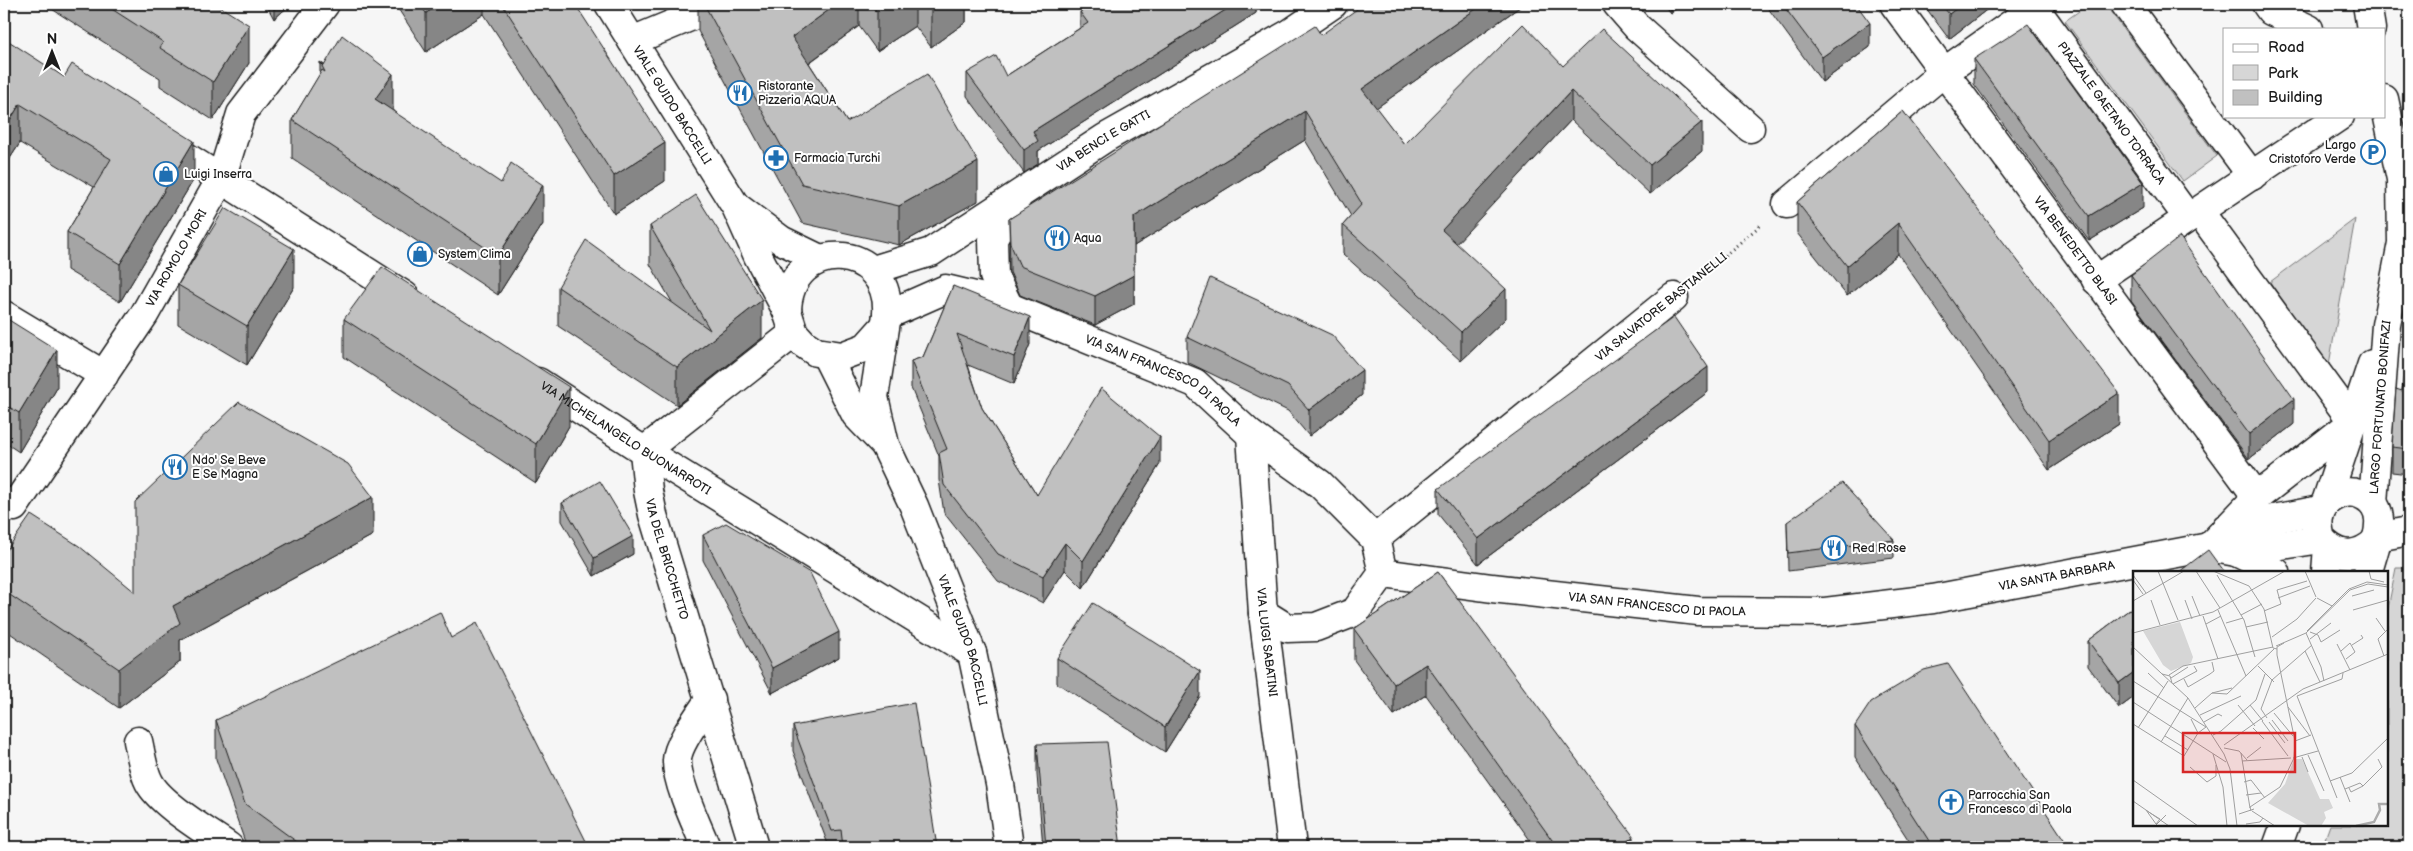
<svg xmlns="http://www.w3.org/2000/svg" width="2413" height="851" font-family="'Balsamiq Sans',sans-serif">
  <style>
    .green { fill: #d6d6d6; stroke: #797979 }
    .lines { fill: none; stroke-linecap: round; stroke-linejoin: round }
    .minor-casing { stroke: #1c1c1c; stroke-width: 31 }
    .tertiary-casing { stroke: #1c1c1c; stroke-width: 31 }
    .secondary-casing { stroke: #1c1c1c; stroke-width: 31 }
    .path { stroke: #1c1c1c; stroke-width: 3; stroke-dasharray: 1 4; stroke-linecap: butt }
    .minor { stroke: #fff; stroke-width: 28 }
    .tertiary { stroke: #fff; stroke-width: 28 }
    .secondary { stroke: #fff; stroke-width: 28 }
    .wall { fill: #a5a5a5; stroke: #1c1c1c }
    .shaded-wall { fill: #868686; stroke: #1c1c1c }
    .building { fill: #c0c0c0; stroke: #1c1c1c }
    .labels { text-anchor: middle; stroke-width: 4; stroke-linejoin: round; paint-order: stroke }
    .poi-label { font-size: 12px; fill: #1c1c1c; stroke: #fff; text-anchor: start }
    .street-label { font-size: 12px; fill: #1c1c1c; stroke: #fff }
    .inset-river { fill: none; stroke: #acacac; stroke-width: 2.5 }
    .inset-road { fill: none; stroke: #9f9f9f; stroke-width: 1 }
    .view { fill: #d62828; fill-opacity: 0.15; stroke: #d62828; stroke-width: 2.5 }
    .inset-edge { fill: none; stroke: #1c1c1c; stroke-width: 2.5 }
  </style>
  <rect width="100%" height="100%" fill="#f6f6f6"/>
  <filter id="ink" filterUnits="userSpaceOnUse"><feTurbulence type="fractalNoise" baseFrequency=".02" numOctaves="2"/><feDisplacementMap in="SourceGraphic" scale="10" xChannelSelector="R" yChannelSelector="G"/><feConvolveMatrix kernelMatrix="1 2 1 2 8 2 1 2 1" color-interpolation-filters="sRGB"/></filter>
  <g filter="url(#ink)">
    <path class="green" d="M2089,4H2105L2217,156L2183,181L2065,21Z
      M2355,219L2328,370L2270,282Z
      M2396,568H2409V847H2322L2330,825H2387V613Z"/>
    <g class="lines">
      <defs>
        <g id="minor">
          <path d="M1617,4L1637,27L1750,128"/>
          <path id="s1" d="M1894,4L2257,497"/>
          <path id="s2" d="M2032,4L2188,218"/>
          <path d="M2125,4L2252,176"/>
          <path d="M2266,4L2271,11L2309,29"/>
          <path d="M632,41L721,4"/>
          <path d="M163,142L405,296"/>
          <path d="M1787,204L1944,72L2040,4"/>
          <path d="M2199,211L2353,422L2257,497L2209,547"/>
          <path id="s3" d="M873,270L931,252L1105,138L1289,34L1333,4"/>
          <path d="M2096,280L2340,116"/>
          <path d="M1009,307L994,276L993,239L1017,198"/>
          <path d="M4,315L104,375"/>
          <path id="s4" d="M887,315L946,289L984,298L1009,307L1195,383L1251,435L1320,484L1375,539L1383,573L1355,612L1316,627L1287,628L1263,613"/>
          <path id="s5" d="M538,382L644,451L972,653"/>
          <path id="s6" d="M1251,435L1263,613L1292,847"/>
          <path id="s7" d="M644,451L648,491L653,515L754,847"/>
          <path d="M644,451L794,333"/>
          <path id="s8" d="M4,501L14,507L144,315L221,179L241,114L325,4"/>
          <path d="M2226,528L2320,510"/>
          <path d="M2377,537L2409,531"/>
          <path d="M1375,539L1674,297"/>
          <path id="s9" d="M1383,573L1492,588L1698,611L1825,612L1933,599L2209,547L2236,552L2321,539"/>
          <path d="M138,741C141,754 143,771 149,782C160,804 208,832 229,847"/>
          <path d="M706,847C697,826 676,782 677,760C677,744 701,713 710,699"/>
        </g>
        <g id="tertiary">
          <path d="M2367,4L2371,29"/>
          <path d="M2372,364L2326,502C2317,514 2317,524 2321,539C2338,557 2356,559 2375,542"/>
          <path d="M2326,502C2336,494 2347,490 2359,494C2394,507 2374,546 2368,572"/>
          <path id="s10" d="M2373,503L2386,325L2402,243L2401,179L2384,99"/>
          <path d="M2236,552L2276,572"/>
          <path d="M2326,572L2328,547"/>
          <path d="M2277,847L2285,825"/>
        </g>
        <g id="secondary">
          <path id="s11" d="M609,4L736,207L758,256L787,311L794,333L804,344L816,352L842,356L866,347L883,328"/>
          <path d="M737,207L781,240L820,259"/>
          <path id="s12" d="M787,311C789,235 892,241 887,315L874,397L885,445L914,506L972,653L1000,784L1009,847"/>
          <path d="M826,355L856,415L884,444"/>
        </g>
      </defs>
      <use href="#minor" class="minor-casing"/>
      <use href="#tertiary" class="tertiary-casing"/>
      <use href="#secondary" class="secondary-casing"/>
      <path class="path" d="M1698,278L1762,224"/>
      <use href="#minor" class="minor"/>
      <use href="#tertiary" class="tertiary"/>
      <use href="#secondary" class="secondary"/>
    </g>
    <path class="wall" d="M44,4H216L249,63L213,120L160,86V78Z
      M266,4H291L274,19Z
      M395,4H575L665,181L614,214L484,14L426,52Z
      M698,4H966V22L931,47L915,26L877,51L859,26L809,63L847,122L978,201L899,245L802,223L698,31Z
      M1256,4V13L1038,151V164L1024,173L967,96V73L1006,76L1080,28V12Z
      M1524,4L1376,108L1404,144L1563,66L1702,151L1650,194L1571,120L1456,243L1506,318L1461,361L1343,254V225L1351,216L1305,140L1134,246V304L1095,325L1020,295L1010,272L1009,219L1321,35Z
      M1663,4H1683L1670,13Z
      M1765,4H1856L1870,47L1822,82Z
      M1923,4H1994L1949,39Z
      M4,38L194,179L120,302L67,270V232L94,187L20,143L5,166H4Z
      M1974,59L2143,208L2089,241L1974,84Z
      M320,62L393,111L543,224L498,295L292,158V120L320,74Z
      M1903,111L2119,424L2049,470L1898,254L1847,296L1797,233V202Z
      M650,226L762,338L677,405L558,326V287L672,302L650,264Z
      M2131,275L2294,424L2249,459L2131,300Z
      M178,285L294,287L247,365L178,324Z
      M953,286L1030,344L1014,384L968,365L982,408L1037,495L1160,464L1083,588L1065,570L1043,603L998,581L944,513L939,480V456L911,388V361L923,357Z
      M4,317L57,388L19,452L4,442Z
      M344,319L569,426L536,483L344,357Z
      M2409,328V474L2392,472V447L2402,391Z
      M1187,337L1362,395L1309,436L1288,411L1187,362Z
      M1708,392L1478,564L1438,514V489Z
      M562,503L633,554L594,576L562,521Z
      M1787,522L1894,540V558L1788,571Z
      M373,535L180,640V662L119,708L4,629V554L135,592Z
      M703,535L839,657L772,693L703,560Z
      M1438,572L1634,847H1535L1426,695L1394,715L1354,660V629Z
      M2134,606V697L2119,708L2088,666V641Z
      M451,638L589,847H252L245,842L216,759V720Z
      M1057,658L1200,696L1165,752L1057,683Z
      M793,726L937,847H829L793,751Z
      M1855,726L2069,847H1913L1855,757Z
      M1037,744L1121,847H1043L1037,775Z"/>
    <path class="shaded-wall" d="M274,4H291L274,19Z
      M441,4H484V14L426,52V13Z
      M837,4H859V26L792,75V37Z
      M891,4H915V26L877,51V12Z
      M938,4H966V22L931,47V9Z
      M1235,4H1256V13L1038,151V164L1024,173V150L1033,131Z
      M1483,4H1524L1362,118V89Z
      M1670,4H1683L1670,13Z
      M1962,4H1994L1949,39V14Z
      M1870,23V47L1822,82V57Z
      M249,25V63L213,120V82Z
      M393,74V112L375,99Z
      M1571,91V120L1442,259V230Z
      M20,104V143L5,166V128Z
      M1305,111V140L1134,246V217Z
      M1702,122V151L1650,194V165Z
      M194,141V179L120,302V264Z
      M665,143V181L614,214V176Z
      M978,162V201L899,245V206Z
      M2143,183V208L2089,241V216Z
      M543,185V224L498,295V256Z
      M1898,223V254L1847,296V266Z
      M294,249V287L247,365V326Z
      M1134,275V304L1095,325V296Z
      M1506,289V318L1461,361V332Z
      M762,300V338L677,405V367Z
      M1030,317V344L1014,384V357Z
      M57,350V388L19,452V413Z
      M1708,367V392L1478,564V539Z
      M1362,370V395L1309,436V410Z
      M569,387V426L536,483V444Z
      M2119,393V424L2049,470V440Z
      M2294,399V424L2249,459V434Z
      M1160,437V464L1083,588V561Z
      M373,497V535L180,640V662L119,708V669L173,606Z
      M633,536V554L594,576V558Z
      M1065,543V570L1043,603V576Z
      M839,632V657L772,693V668Z
      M1426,664V695L1394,715V684Z
      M1200,671V696L1165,752V727Z
      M2134,672V697L2119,708V683Z
      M1634,837V847H1617Z"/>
    <path class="building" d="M104,4H216L249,25L213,82L160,48L163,42Z
      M419,4H441L426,13Z
      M502,4H575L665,143L614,176Z
      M704,4H837L792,37L847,122L927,74L978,162L899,206L802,184Z
      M871,4H891L877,12Z
      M927,4H938L931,9Z
      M1094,4H1235L1033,131L1038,141L1024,150L967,73L996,56L1006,76L1088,23L1080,12Z
      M1364,4H1483L1362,89L1404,144L1523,24L1563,66L1602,29L1702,122L1650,165L1571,91L1442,230L1506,289L1461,332L1343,225L1362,204L1305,111L1134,217V275L1095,296L1020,266L1010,243L1009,219L1315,26L1321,35Z
      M1782,4H1856L1870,23L1822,57Z
      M1941,4H1962L1949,14Z
      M2028,24L2143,183L2089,216L1974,59Z
      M342,35L393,74L375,99L501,183L511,163L543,185L498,256L292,120L322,70L325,72L320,62L324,66Z
      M4,38L64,77L72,64L194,141L120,264L67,232L111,159L20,104L5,128L4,127Z
      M1903,111L2119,393L2049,440L1898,223L1847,266L1797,202Z
      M696,195L762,300L677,367L558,287L586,240L710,330L650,226Z
      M225,208L294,249L247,326L178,285Z
      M2180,237L2294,399L2249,434L2131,275Z
      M382,267L569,387L536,444L344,319Z
      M1210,278L1332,335L1362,370L1309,410L1288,386L1187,337Z
      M953,286L1030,317L1014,357L957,334L982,408L1037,495L1101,388L1160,437L1083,561L1065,543L1043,576L998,554L944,485L939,453L947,449L911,361L923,357Z
      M4,317L57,350L19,413L4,404Z
      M1674,317L1708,367L1478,539L1438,489Z
      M2409,328V449L2392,447L2396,389L2402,391Z
      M239,402L348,464L373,497L173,606L180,623L119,669L4,591V554L31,515L79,546L135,592V502Z
      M600,481L633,536L594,558L562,503Z
      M1842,483L1894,540L1788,553L1787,522Z
      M726,523L810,573L839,632L772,668L703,535Z
      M2208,550L2224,572H2179Z
      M1438,572L1634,837L1617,847H1557L1426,664L1394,684L1354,629Z
      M1093,603L1200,671L1165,727L1057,658Z
      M2134,606V672L2119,683L2088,641Z
      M440,612L451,638L477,623L589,847H304L245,804L216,720Z
      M1948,664L2069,847H1933L1855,726L1871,702L1924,670Z
      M914,703L937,847H843L841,830L832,831L793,726Z
      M1107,742L1121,847H1046L1037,744Z"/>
  </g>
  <defs>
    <symbol id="restaurant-ring" viewBox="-11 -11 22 22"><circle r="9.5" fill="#fff" stroke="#1f6fb2" stroke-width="1.5"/><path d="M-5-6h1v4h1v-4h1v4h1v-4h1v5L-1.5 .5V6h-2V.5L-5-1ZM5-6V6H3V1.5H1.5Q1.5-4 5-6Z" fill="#1f6fb2"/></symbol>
    <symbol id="parking-ring" viewBox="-11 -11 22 22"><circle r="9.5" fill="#fff" stroke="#1f6fb2" stroke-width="1.5"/><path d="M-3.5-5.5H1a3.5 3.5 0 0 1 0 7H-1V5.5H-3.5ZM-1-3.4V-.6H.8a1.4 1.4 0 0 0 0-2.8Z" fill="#1f6fb2"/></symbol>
    <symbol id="pharmacy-ring" viewBox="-11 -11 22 22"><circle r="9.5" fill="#fff" stroke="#1f6fb2" stroke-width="1.5"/><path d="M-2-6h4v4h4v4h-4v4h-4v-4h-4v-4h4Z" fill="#1f6fb2"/></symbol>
    <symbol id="shop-ring" viewBox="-11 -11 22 22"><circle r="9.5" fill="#fff" stroke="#1f6fb2" stroke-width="1.5"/><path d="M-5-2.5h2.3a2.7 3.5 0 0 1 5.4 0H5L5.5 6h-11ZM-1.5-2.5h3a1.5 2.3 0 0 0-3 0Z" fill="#1f6fb2"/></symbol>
    <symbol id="church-ring" viewBox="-11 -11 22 22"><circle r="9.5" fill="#fff" stroke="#1f6fb2" stroke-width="1.5"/><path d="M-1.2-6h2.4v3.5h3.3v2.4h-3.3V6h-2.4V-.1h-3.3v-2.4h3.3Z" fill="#1f6fb2"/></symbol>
  </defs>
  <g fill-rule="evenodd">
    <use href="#restaurant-ring" x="726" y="79" width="28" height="28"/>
    <use href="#parking-ring" x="2359" y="138" width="28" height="28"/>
    <use href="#pharmacy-ring" x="762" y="144" width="28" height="28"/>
    <use href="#shop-ring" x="152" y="160" width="28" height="28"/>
    <use href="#restaurant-ring" x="1043" y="224" width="28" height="28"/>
    <use href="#shop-ring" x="406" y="240" width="28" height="28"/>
    <use href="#restaurant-ring" x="161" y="453" width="28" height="28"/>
    <use href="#restaurant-ring" x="1820" y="534" width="28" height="28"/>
    <use href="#church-ring" x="1937" y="788" width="28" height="28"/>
  </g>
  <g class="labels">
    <g class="poi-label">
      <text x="758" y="90">Ristorante<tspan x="758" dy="14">Pizzeria AQUA</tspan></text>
      <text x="2356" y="149" text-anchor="end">Largo<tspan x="2356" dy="14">Cristoforo Verde</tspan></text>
      <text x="794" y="162">Farmacia Turchi</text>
      <text x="184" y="178">Luigi Inserra</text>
      <text x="1074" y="242">Aqua</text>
      <text x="438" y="258">System Clima</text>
      <text x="192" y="464">Ndo' Se Beve<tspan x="192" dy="14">E Se Magna</tspan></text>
      <text x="1852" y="552">Red Rose</text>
      <text x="1968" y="799">Parrocchia San<tspan x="1968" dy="14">Francesco di Paola</tspan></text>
    </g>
    <g class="street-label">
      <text dy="4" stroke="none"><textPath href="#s11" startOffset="119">VIALE GUIDO BACCELLI</textPath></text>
      <text dy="4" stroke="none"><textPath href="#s2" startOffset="135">PIAZZALE GAETANO TORRACA</textPath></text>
      <text dy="4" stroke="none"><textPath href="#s3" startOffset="266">VIA BENCI E GATTI</textPath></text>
      <text dy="4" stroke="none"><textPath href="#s1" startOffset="306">VIA BENEDETTO BLASI</textPath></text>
      <text dy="4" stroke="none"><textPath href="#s8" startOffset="309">VIA ROMOLO MORI</textPath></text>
      <text transform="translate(1661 307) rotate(-39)" y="4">VIA SALVATORE BASTIANELLI</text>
      <text dy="4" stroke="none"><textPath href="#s4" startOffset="302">VIA SAN FRANCESCO DI PAOLA</textPath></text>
      <text dy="4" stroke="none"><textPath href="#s10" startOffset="96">LARGO FORTUNATO BONIFAZI</textPath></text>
      <text dy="4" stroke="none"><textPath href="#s5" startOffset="104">VIA MICHELANGELO BUONARROTI</textPath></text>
      <text dy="4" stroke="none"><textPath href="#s7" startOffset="111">VIA DEL BRICCHETTO</textPath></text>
      <text dy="4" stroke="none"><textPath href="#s9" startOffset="679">VIA SANTA BARBARA</textPath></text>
      <text dy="4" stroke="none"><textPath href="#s9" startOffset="276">VIA SAN FRANCESCO DI PAOLA</textPath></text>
      <text dy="4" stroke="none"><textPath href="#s12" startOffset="512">VIALE GUIDO BACCELLI</textPath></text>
      <text dy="4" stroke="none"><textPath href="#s6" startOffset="208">VIA LUIGI SABATINI</textPath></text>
    </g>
  </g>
  <g transform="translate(2133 571)">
    <rect width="255" height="255" fill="#f6f6f6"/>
    <path d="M47,51L60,86L58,92L38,100L30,94L10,60ZM161,188H169L187,228H196L200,237L191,241L193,247L188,255H176L135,232L152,213Z" fill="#d6d6d6"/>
    <path class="inset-river" d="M223,255L241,251L247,239L246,233H255"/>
    <path class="inset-road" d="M25,0L45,49M63,0L87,37M80,0L116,15L131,38L140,77L144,78M172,0L183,26M236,0L238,8L251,11M0,4L13,22M84,4L111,49L122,86M0,9L10,23M59,25L67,45M219,25L241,19M145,27L177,15M184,27L199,35M18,29L27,54M52,29L59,48M0,30L51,0M85,39L113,105M220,39L255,29M131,40L148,33L144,19L174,10M108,44L129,33M70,45L85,88M243,47L252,60M93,52L110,47M73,53L88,45M113,56L135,51M174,60L216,18L234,11L255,14M177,61L185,64L188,71L207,59M0,62L80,41L152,0M173,62L188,96L191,110M139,66L164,48L183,27M177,68L198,52M204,73L217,99M219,74L230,67L228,64M143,75L173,62L217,19L235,13L255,16M0,76L55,127L91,183L97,198L104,255M172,80L187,111M208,80L217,72L222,81L213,88M251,85L245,68L255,58M125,95L141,111M15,102L31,117M29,103L37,105L39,112M36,104L50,95L140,76M38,107L55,96M51,108L55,116L77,103L81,100L79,91M0,110L73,156M40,113L64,100L61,95M79,122L94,123L141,78M164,125L204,227M164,125L209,108L210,102M0,131L93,191M105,134L122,155M117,134L130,150M155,136L177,165M62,137L79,122L99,117M141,142L160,165M67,144L108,125M134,147L128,138L139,109L179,74M58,148L65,162M139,149L155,170M129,150L155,185M71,151L85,143L89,145M136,151L152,172M0,153L51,185L65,162L73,156M5,157L35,110M120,157L131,168M80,164L88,160L123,129L132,103M32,165L55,179M162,170L178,164M28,171L55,127M91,174L170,118L255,83M91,177L106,180L114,189M108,182L117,237M80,183L90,216L94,255M175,184L191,220M169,186L175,201M114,187L128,176M160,187L185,180M109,190L158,187M57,196L74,211L83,205V194M207,206L217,231M0,209L65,255M197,210L219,202L255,167M111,211L118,209L132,227M230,215L249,196L245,188M212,218L227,212L230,215L218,221L216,217M113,224L128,222M0,230L36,255M13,239L14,240L27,248L23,253ZM118,240L117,236L147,216L161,187L162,170L144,84V76L151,72M119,240L142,255M106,243L121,238M113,253L127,251L130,247M22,255L33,244"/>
    <path class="view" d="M50,162H162V201H50Z"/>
    <rect width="255" height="255" class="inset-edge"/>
  </g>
  <rect width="2413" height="851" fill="none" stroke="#fff" stroke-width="20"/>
  <rect x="10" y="10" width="2393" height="831" fill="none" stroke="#1c1c1c" stroke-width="2" filter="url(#ink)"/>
  <rect x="2223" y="28" width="162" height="90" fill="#ffffff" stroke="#a4a4a4"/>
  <rect x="2233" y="44" width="25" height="8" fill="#ffffff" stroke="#a4a4a4"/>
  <text x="2268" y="52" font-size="15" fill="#1c1c1c">Road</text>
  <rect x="2233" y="65" width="25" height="15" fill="#d6d6d6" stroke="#a4a4a4"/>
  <text x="2268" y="78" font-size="15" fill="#1c1c1c">Park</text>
  <rect x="2233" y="90" width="25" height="15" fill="#c0c0c0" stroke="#a4a4a4"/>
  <text x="2268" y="102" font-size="15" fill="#1c1c1c">Building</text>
  <g transform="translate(52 52)" stroke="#ffffff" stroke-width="4" paint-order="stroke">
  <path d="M0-4L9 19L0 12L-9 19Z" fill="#1c1c1c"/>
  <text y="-8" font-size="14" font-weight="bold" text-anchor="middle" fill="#1c1c1c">N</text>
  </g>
</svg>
